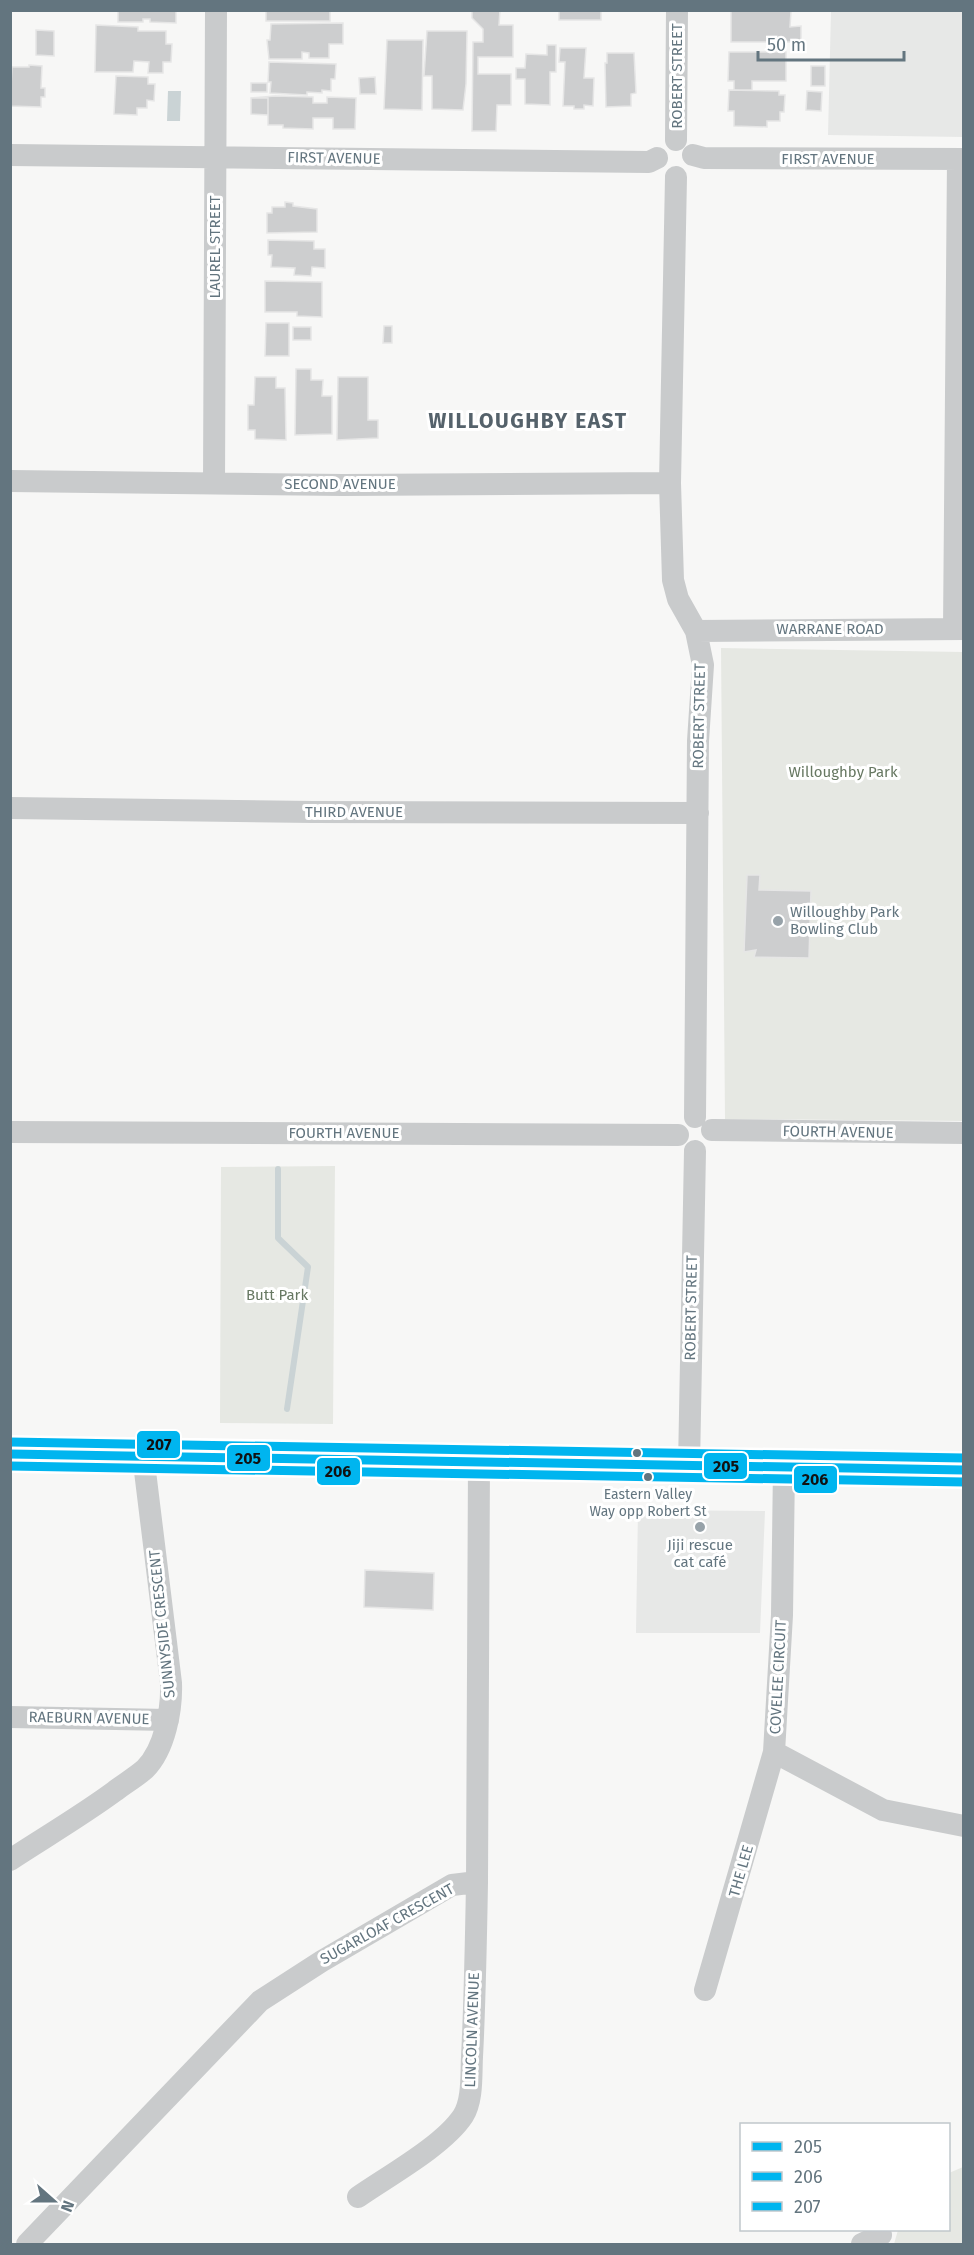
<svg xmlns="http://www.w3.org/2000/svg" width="974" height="2255" font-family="'Fira Sans',sans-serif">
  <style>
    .built { fill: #e7e8e7 }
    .green { fill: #e6e8e3 }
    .water { fill: #cad3d5 }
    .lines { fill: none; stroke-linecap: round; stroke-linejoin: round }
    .stream { stroke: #cad3d5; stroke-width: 6 }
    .building { fill: #cdcecf; stroke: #e6e6e6; stroke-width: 1.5 }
    .primary-casing { stroke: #d3d4d4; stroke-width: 34 }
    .street { stroke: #c9cbcc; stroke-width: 22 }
    .primary { stroke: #dedfdf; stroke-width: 33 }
    .bus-1-casing { stroke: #fff; stroke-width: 14 }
    .bus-2-casing { stroke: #fff; stroke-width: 14 }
    .bus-3-casing { stroke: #fff; stroke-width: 14 }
    .bus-1 { stroke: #00b5ef; stroke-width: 9 }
    .bus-2 { stroke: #00b5ef; stroke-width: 9 }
    .bus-3 { stroke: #00b5ef; stroke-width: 9 }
    .poi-dot { fill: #97a2a9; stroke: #fff; stroke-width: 2 }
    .bus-dot { fill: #63757f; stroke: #fff; stroke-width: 2 }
    .labels { text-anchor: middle; stroke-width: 6; stroke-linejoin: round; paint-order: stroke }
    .bus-label { font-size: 14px; fill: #63757f; stroke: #fff }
    .street-label { font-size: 15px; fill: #63757f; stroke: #fff }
    .park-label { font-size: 15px; fill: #677862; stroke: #fff }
    .poi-label { font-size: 15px; fill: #63757f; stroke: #fff; text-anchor: start }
    .district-label { font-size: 21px; font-weight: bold; letter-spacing: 1.5px; fill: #55626b; stroke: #fff }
    .line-badge { stroke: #fff; stroke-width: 2 }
    .pale-badge-label { font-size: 16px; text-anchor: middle; font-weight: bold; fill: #111 }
  </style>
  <rect width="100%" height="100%" fill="#f7f7f6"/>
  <path class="built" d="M831,11H963V137L828,135Z
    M638,1510L765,1511L760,1633H636Z"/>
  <path class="green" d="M721,648L963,652V1121L725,1119Z
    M335,1166L333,1424L220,1423L221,1167Z
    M963,2167V2244H894L898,2230H948L949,2173Z"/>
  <path class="water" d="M168,91H181L180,121H167Z"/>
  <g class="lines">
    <path class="stream" d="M278,1169V1238L308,1267L287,1409"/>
  </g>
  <path class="building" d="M118,10H176V23L150,22V19H143V22H118Z
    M266,10H330V21H266Z
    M472,10H500L499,25H513V57H478V74H511V105H497L496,131H472L473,42H483V29L472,18Z
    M559,10H601V20H559Z
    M731,11H791L790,27L801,26V42H731Z
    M343,23V44H329V58H309V53L302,52V59H269L267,40H270L271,24Z
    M96,25L138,27V31H166V44H172L171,62H163V73H148L149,62L134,61L133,72H95Z
    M36,30L54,31V56L36,55Z
    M427,31H467L466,84L463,110L432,109V76H424Z
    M387,40H423L422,110L384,109Z
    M547,45H556V72H550V105L525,104V79H516V68H525L526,54L547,55Z
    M560,48H586L584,78H594L593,106L584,105V109H574V106H563L565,62H559Z
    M729,52H786V81H752V90H734V81H728Z
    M607,53H634L636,93L631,94V106L606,107L605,63H607Z
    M269,62L336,64L335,79H331V91L322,90V93L307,92V95L270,93L271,82H268Z
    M29,65L42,66L41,88H45V97H41V107L10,106L12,67H29Z
    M811,66H825V86H811Z
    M116,76L148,77V84H155L154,101L147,100V108H137V115L114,114Z
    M375,77L376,94H360L359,78Z
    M251,83H267V92H251Z
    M729,90L779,91V95H785L784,112H780V121H767V127L734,126V111H728Z
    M807,91L822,92L821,111L806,110Z
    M275,96L313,97V103H327V97L356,98L355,129H333V118H313V129L283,128V125H268V115L251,114V98Z
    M251,98H268V115L251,114Z
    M285,202L293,203V206L317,209V232L267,233V213H272V207H285Z
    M268,240L314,241V249H325V268L312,267L311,276L294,275L295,268L271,267L272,255H268Z
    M265,281L322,282V317L297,316V312H265Z
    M266,323H289V356H265Z
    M384,326H392V343H383Z
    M293,327H311V340H293Z
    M296,369H311V380H323L322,396H332V434L295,435Z
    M255,377H276V388H285L286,440L255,439V430H248V405H254Z
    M338,377H368V420H378V438L337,440Z
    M747,875H760L759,890L811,891L809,958L754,957L756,950L744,952Z
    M365,1570L434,1573L433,1610L364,1607Z"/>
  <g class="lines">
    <defs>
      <path id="primary" d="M10,1454L964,1470"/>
    </defs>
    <use href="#primary" class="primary-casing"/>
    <path class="street" d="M676,140L677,10
      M10,155L649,162L657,158
      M693,155L704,158L964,159
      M676,177L670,483L673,580L678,599L696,631L703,665L698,741L695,1117
      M10,481L343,485L670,483
      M214,483L216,10
      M954,629L958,159
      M696,631L964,629
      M10,808L313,812L698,813
      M712,1130L964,1133
      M10,1132L678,1135
      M689,1466L695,1151
      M784,1467L782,1615L774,1752L883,1810L964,1826
      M10,1717L168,1720
      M10,1860C45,1837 81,1816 115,1791C124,1784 136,1777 145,1769C165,1749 172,1709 171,1683L143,1455
      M705,1990L774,1752
      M358,2197C388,2176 443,2146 463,2116C473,2100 471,2075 472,2057C475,1999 476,1940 477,1882
      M27,2244L260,2001L322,1961L452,1885L477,1882L479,1461
      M862,2244L881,2235"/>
    <use href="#primary" class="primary"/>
    <defs>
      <path id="bus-1" d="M10,1454L964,1470"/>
      <path id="bus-2" d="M10,1466L964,1482"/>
      <path id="bus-3" d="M10,1442L964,1458"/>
    </defs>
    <use href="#bus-1" class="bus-1-casing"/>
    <use href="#bus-2" class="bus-2-casing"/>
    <use href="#bus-3" class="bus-3-casing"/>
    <use href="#bus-1" class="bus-1"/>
    <use href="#bus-2" class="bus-2"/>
    <use href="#bus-3" class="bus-3"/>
  </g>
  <g class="poi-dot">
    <circle cx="778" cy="921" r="6"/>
    <circle cx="700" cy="1527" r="6"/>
  </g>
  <g class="bus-dot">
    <circle cx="637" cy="1453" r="5"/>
    <circle cx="648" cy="1477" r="5"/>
  </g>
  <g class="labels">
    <g class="bus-label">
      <text x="648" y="1499">Eastern Valley<tspan x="648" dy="17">Way opp Robert St</tspan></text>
    </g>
    <g class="street-label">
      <text transform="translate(677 76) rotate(-90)" y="5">ROBERT STREET</text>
      <text transform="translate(334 158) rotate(1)" y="5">FIRST AVENUE</text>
      <text x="828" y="164">FIRST AVENUE</text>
      <text transform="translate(215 247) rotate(-90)" y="5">LAUREL STREET</text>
      <text x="340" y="489">SECOND AVENUE</text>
      <text x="830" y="634">WARRANE ROAD</text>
      <text transform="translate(699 716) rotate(-89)" y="5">ROBERT STREET</text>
      <text x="354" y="817">THIRD AVENUE</text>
      <text transform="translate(838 1132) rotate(1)" y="5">FOURTH AVENUE</text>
      <text x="344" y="1138">FOURTH AVENUE</text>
      <text transform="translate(691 1308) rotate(-89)" y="5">ROBERT STREET</text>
      <text transform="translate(162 1624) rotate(-96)" y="5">SUNNYSIDE CRESCENT</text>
      <text transform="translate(778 1677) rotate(-87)" y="5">COVELEE CIRCUIT</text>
      <text transform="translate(89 1718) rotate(1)" y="5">RAEBURN AVENUE</text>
      <text transform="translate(741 1871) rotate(-74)" y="5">THE LEE</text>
      <text transform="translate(387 1924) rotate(-29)" y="5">SUGARLOAF CRESCENT</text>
      <text transform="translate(472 2030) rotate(-88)" y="5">LINCOLN AVENUE</text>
    </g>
    <g class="park-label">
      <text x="843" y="777">Willoughby Park</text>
      <text x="277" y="1300">Butt Park</text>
    </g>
    <g class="poi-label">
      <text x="790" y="917">Willoughby Park<tspan x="790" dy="17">Bowling Club</tspan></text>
      <text x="700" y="1550" text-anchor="middle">Jiji rescue<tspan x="700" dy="17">cat café</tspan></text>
    </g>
    <g class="district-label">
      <text x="528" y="428">WILLOUGHBY EAST</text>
    </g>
  </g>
  <g class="line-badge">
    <rect x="136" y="1430" width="45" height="29" rx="6" fill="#00b5ef"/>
    <rect x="226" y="1444" width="45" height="28" rx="6" fill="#00b5ef"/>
    <rect x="703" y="1452" width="45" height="28" rx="6" fill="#00b5ef"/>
    <rect x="316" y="1457" width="45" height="29" rx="6" fill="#00b5ef"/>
    <rect x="793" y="1465" width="45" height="29" rx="6" fill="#00b5ef"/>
  </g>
  <g class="pale-badge-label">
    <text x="159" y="1450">207</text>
    <text x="248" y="1464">205</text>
    <text x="726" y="1472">205</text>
    <text x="338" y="1477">206</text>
    <text x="815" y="1485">206</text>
  </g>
  <rect width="974" height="2255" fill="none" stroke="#63757f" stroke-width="24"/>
  <rect x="740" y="2123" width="210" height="108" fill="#ffffff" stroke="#c1c8cc" stroke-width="1.5"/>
  <rect x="752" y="2142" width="30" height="9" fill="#00b5ef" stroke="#c1c8cc" stroke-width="1.5"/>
  <text x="794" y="2153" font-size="18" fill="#63757f">205</text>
  <rect x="752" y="2172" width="30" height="9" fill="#00b5ef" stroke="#c1c8cc" stroke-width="1.5"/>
  <text x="794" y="2183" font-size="18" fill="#63757f">206</text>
  <rect x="752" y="2202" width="30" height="9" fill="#00b5ef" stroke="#c1c8cc" stroke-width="1.5"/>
  <text x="794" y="2213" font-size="18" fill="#63757f">207</text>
  <g transform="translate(54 2201) rotate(111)" stroke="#ffffff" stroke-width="4.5" paint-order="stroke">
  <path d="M0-4.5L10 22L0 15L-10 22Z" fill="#63757f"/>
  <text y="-9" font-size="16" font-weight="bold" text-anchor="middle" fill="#63757f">N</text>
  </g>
  <path d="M758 51v9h146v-9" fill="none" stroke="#63757f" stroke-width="3"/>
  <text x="767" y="51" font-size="18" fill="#63757f" stroke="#ffffff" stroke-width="4.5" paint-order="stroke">50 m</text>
</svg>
